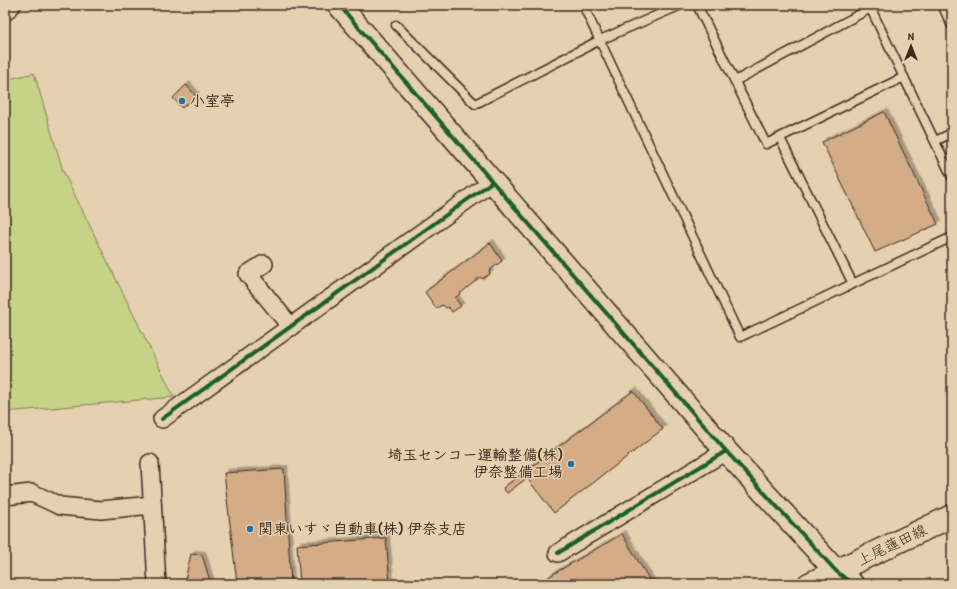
<svg xmlns="http://www.w3.org/2000/svg" width="957" height="589" font-family="'Patrick Hand','Klee One',sans-serif">
  <style>
    .green { fill: #c6d286; stroke: #807e52 }
    .building { fill: #d4ad87; stroke: #3b2a1e; filter: url(#shadow) }
    .lines { fill: none; stroke-linecap: round; stroke-linejoin: round }
    .lane-casing { stroke: #3b2a1e; stroke-width: 11 }
    .street-casing { stroke: #3b2a1e; stroke-width: 20 }
    .secondary-casing { stroke: #3b2a1e; stroke-width: 25 }
    .lane { stroke: #e5d1af; stroke-width: 8 }
    .street { stroke: #e5d1af; stroke-width: 17 }
    .secondary { stroke: #e5d1af; stroke-width: 22 }
    .cycleway-casing { stroke: #e5d1af; stroke-width: 6 }
    .cycleway { stroke: #1b5e20; stroke-width: 4 }
    .poi-dot { fill: #1f6fb2; stroke: #e5d1af; stroke-width: 1.5 }
    .labels { text-anchor: middle; stroke-width: 3; stroke-linejoin: round; paint-order: stroke }
    .poi-label { font-size: 15px; font-weight: bold; fill: #3b2a1e; stroke: #e5d1af; text-anchor: start }
    .street-label { font-size: 15px; fill: #3b2a1e; stroke: #e5d1af }
  </style>
  <defs>
    <filter id="shadow"><feDropShadow dx="3.5" dy="-3.5" stdDeviation="0" flood-color="#0004"/></filter>
  </defs>
  <rect width="100%" height="100%" fill="#e5d1af"/>
  <filter id="ink" filterUnits="userSpaceOnUse"><feTurbulence type="fractalNoise" baseFrequency=".025" numOctaves="2"/><feDisplacementMap in="SourceGraphic" scale="8" xChannelSelector="R" yChannelSelector="G"/><feConvolveMatrix kernelMatrix="1 2 1 2 8 2 1 2 1" color-interpolation-filters="sRGB"/></filter>
  <g filter="url(#ink)">
    <path class="green" d="M34,73L63,171L174,397L5,412V80Z"/>
    <path class="building" d="M186,85L196,96L182,108L173,98Z
      M884,112L938,224L875,252L822,142Z
      M490,243L502,261L489,271L490,274L482,279L480,277L455,298L461,306L452,312L448,307L446,308L443,305L436,308L425,292Z
      M633,391L663,429L554,513L527,478L507,493L503,488Z
      M284,469L291,584H237L224,473Z
      M622,534L652,584H560L558,580L550,584L548,577Z
      M386,538L390,584H300L297,545Z
      M191,554L202,555L211,584H184Z"/>
    <g class="lines">
      <defs>
        <path id="lane" d="M583,5L740,337L952,237
          M697,5L766,144L904,77
          M869,5L952,177
          M942,5L952,26
          M396,25L475,104L600,40L681,5
          M735,81L871,8
          M780,138L853,284
          M935,141L952,133"/>
        <path id="street" d="M5,12L12,5
          M264,264L248,274L291,327
          M162,419L492,182
          M150,463L157,584
          M5,496L32,493L60,506L101,510L152,505
          M558,553L726,451"/>
        <path id="secondary" d="M339,5L726,451L836,571L852,584
          M809,584L952,516"/>
      </defs>
      <use href="#lane" class="lane-casing"/>
      <use href="#street" class="street-casing"/>
      <use href="#secondary" class="secondary-casing"/>
      <use href="#lane" class="lane"/>
      <use href="#street" class="street"/>
      <use href="#secondary" class="secondary"/>
      <defs>
        <path id="cycleway" d="M339,5L726,451L836,571L852,584
          M162,419L492,182
          M558,553L726,451"/>
      </defs>
      <use href="#cycleway" class="cycleway-casing"/>
      <use href="#cycleway" class="cycleway"/>
    </g>
  </g>
  <g class="poi-dot">
    <circle cx="182" cy="101" r="4"/>
    <circle cx="571" cy="464" r="4"/>
    <circle cx="250" cy="529" r="4"/>
  </g>
  <g class="labels">
    <g class="poi-label">
      <text x="190" y="106">小室亭</text>
      <text x="563" y="460" text-anchor="end">埼玉センコー運輸整備(株)<tspan x="563" dy="17">伊奈整備工場</tspan></text>
      <text x="258" y="534">関東いすゞ自動車(株) 伊奈支店</text>
    </g>
    <g class="street-label">
      <text transform="translate(892 545) rotate(-26)" y="5">上尾蓮田線</text>
    </g>
  </g>
  <rect width="957" height="589" fill="none" stroke="#e5d1af" stroke-width="20"/>
  <rect x="10" y="10" width="937" height="569" fill="none" stroke="#3b2a1e" stroke-width="1.5" filter="url(#ink)"/>
  <g transform="translate(911 46)" stroke="#e5d1af" stroke-width="3" paint-order="stroke">
  <path d="M0-3L7 15L0 10L-7 15Z" fill="#3b2a1e"/>
  <text y="-6" font-size="11" font-weight="bold" text-anchor="middle" fill="#3b2a1e">N</text>
  </g>
</svg>
